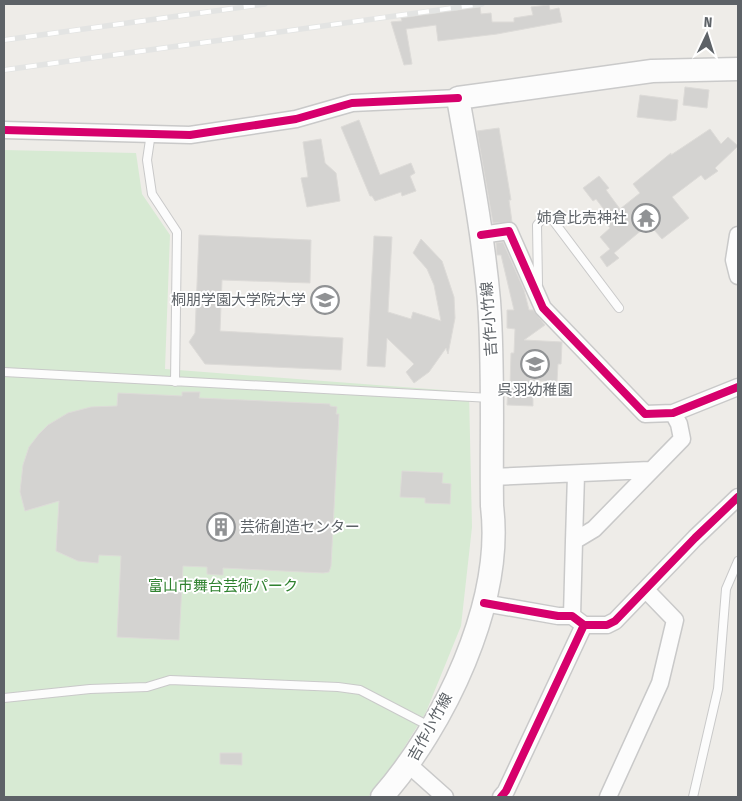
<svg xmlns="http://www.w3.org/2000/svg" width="742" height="801" font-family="'Fira Sans Condensed','Noto Sans JP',sans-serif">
<rect width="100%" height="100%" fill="#eeece8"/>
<!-- green -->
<path fill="#d7ead3" d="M4 150 136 153 142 194 170 235 165 369 469 392 472 527 461 626 426 712 389 772 368 797H4Z"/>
<!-- building -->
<path fill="#d4d3d1" stroke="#dddbd8" d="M549 5 550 10 559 8 562 22 497 34 438 41 436 25 406 29 412 64 404 65 391 22 402 21 401 18 480 7 481 14 491 13 492 22H514V18L533 15 531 7Z
M685 87 709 90 707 108 683 105Z
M640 95 678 100 676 120 671 121 637 117Z
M359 120 380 175 411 163 415 173 410 176 416 191 402 196 401 192 375 201 372 196H370L341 127Z
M499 128 511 200H509L512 222 493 223 477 131Z
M710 129 721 144 728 137 738 146 715 168 718 171 705 180 701 175 672 197 689 218 662 239 649 224 614 253 619 258 607 267 600 257 610 249 600 237 610 228 604 221 609 216 596 199 593 201 583 188 599 176 609 188 606 190 620 209 640 193 633 184 671 153V155Z
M321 139 325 163 336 173 340 201 307 207 301 178 308 177 303 142Z
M199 235 311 240 310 283 222 280 220 331 343 338 341 370 205 364 189 342 195 333Z
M374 236 392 237 388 312 411 319 413 312 441 321 434 285 427 269 413 253 421 239 442 261 454 297 455 318 448 354 446 348 429 372 414 383 406 372 414 364 387 338 385 367 367 366Z
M503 242 524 290 529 310H533L545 325 524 340 562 342 561 364H558L557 381H533V406L507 405 508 387H510L511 353H514L515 329 507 328V310H514L501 255H497L496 243Z
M182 392H200L199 398 330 404V406L337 407 336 414H339L331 566 329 572 323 573 223 568V575H220L207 574V567L183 566 179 640 117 637 121 556 99 555 98 563 78 561 56 551 59 501 25 511 20 492 23 465 29 447 39 434 48 425 68 413 91 407 117 406 118 393 182 396Z
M402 471 443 473 442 483 451 484 450 504 425 503V498L400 497Z
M220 753H242V765L220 764Z"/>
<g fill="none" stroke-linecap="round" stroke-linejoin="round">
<defs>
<path id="lane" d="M151 133 147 160 152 194 177 232 175 382
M538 284 537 225 543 218 552 219 619 308
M4 372 491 398
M4 698 90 689 147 687 170 680 338 687 360 690 431 727
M693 797 718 689 726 589 738 561"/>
<path id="street" d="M4 130 190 135 296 119 352 103 458 98
M481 235 509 231 543 308 645 414 673 413 738 387
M738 235 734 260 738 276
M492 477 650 470
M574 541 576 475
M484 603 558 616H572L584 625H607L615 621 695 538 738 497
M572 616 574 541 594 529 682 439 679 424 673 413
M409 765 445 797
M501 797 506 791 584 625
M608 797 660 683 675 620 646 590"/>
<path id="secondary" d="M382 797C444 726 504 603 492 506 491 437 494 369 489 301 483 233 470 166 458 98L652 71 738 69"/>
</defs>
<!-- lane casing -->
<use href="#lane" stroke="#c9c9c9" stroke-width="10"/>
<!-- street casing -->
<use href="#street" stroke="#c9c9c9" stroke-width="19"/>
<!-- secondary casing -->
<use href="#secondary" stroke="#cacaca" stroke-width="25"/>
<!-- lane -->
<use href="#lane" stroke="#fcfcfc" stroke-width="8"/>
<!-- street -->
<use href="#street" stroke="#fcfcfc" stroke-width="16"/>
<!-- secondary -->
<use href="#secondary" stroke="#fcfcfc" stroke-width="22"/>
<defs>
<path id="rail" d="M4 40 265 4
M4 70 482 4"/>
</defs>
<!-- rail casing -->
<use href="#rail" stroke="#e3e4e3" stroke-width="5.5"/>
<!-- rail -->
<use href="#rail" stroke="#fff" stroke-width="4" stroke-dasharray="11" stroke-linecap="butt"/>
<defs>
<path id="cycleway" d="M4 130 190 135 296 119 352 103 458 98
M481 235 509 231 543 308 645 414 673 413 738 387
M484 603 558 616H572L584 625H607L615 621 695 538 738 497
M501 797 506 791 584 625"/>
</defs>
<!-- cycleway casing -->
<use href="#cycleway" stroke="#fff" stroke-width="11"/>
<!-- cycleway -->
<use href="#cycleway" stroke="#d6006c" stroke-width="8"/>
</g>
<!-- icons -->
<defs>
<symbol id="temple-ring" viewBox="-11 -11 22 22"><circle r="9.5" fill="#fff" stroke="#909294" stroke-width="1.5"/><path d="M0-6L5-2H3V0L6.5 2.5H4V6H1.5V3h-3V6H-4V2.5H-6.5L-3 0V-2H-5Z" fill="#909294"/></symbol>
<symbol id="university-ring" viewBox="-11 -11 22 22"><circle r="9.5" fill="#fff" stroke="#909294" stroke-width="1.5"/><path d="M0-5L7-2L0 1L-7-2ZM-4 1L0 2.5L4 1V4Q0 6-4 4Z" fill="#909294"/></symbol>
<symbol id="school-ring" viewBox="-11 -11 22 22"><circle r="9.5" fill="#fff" stroke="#909294" stroke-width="1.5"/><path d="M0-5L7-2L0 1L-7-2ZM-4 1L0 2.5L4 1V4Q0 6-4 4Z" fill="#909294"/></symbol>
<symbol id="building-ring" viewBox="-11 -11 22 22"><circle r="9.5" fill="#fff" stroke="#909294" stroke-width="1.5"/><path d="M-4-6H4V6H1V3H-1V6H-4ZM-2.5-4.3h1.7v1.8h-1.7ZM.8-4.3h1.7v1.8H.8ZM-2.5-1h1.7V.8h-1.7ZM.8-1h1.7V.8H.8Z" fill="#909294"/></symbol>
</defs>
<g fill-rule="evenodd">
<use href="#temple-ring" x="630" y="202" width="32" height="32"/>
<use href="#university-ring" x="309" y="284" width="32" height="32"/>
<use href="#school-ring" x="519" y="348" width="32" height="32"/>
<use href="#building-ring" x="205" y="511" width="32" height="32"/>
</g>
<g text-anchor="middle" stroke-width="4" stroke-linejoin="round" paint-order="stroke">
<!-- poi labels -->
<g font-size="15" fill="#5d6267" stroke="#fff" text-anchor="end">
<text x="627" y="223">姉倉比売神社</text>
<text x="306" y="305">桐朋学園大学院大学</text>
<text x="535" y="395" text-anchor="middle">呉羽幼稚園</text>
<text x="240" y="532" text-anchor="start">芸術創造センター</text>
</g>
<!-- street labels -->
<g font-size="15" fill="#5d6267" stroke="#fff">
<text transform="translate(489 319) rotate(-94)" y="5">吉作小竹線</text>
<text transform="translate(430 727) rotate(-61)" y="5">吉作小竹線</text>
</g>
<!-- park labels -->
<g font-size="15" fill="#308230" stroke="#fff">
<text x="223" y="591">富山市舞台芸術パーク</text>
</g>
</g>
<!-- border -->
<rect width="742" height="801" fill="none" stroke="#5d6267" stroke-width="10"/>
<!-- north arrow -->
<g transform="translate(707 35) rotate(4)" stroke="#ffffff" stroke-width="4" paint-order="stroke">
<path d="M0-4L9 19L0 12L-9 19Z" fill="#5d6267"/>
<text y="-8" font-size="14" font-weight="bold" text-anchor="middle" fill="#5d6267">N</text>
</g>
</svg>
